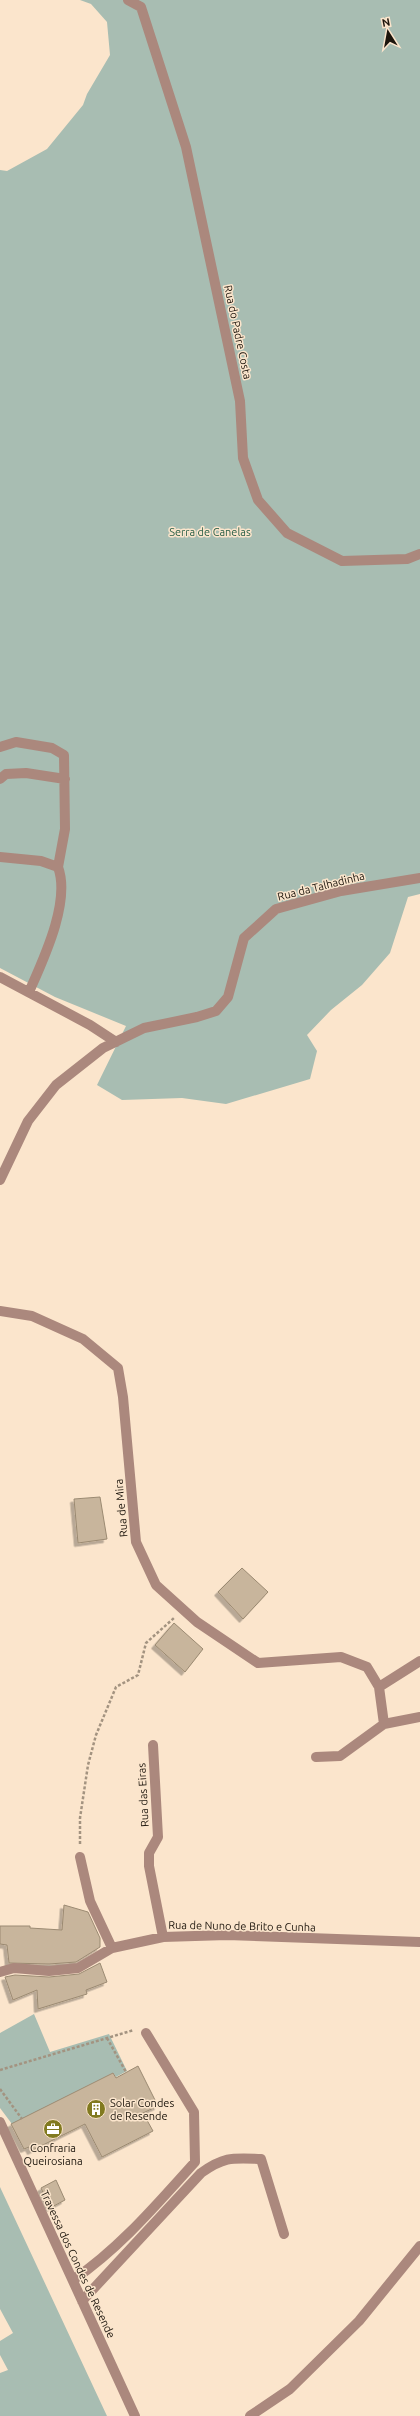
<svg xmlns="http://www.w3.org/2000/svg" width="420" height="2416" font-family="Ubuntu,sans-serif">
<defs>
<filter id="shadow"><feDropShadow dx="-3.5" dy="3.5" stdDeviation="0" flood-color="#0004"/></filter>
</defs>
<rect width="100%" height="100%" fill="#fbe5cc"/>
<!-- green -->
<path fill="#a8bdb2" d="M80 0H420V894L408 897 390 953 362 985 331 1010 307 1035 317 1051 310 1079 226 1104 182 1098 122 1100 97 1085 126 1026 55 997 0 968V170L7 171 47 149 83 105 87 94 110 55 107 22 91 4Z
M34 2014 50 2052 109 2034 127 2071 116 2077 113 2073 12 2124 0 2108V2033Z
M0 2187 107 2416H0V2373L8 2370 0 2355V2341L13 2333 0 2309Z"/>
<!-- building -->
<path fill="#c8b59c" stroke="#9b8a72" filter="url(#shadow)" d="M100 1497 107 1539 78 1543 74 1499Z
M242 1568 268 1592 243 1619 218 1592Z
M174 1623 203 1649 185 1672 155 1645Z
M64 1905 88 1912 100 1938V1947L76 1962 49 1964 9 1963 7 1945 0 1944V1926H30V1928L62 1930Z
M100 1963 107 1982 86 1990 87 1994 38 2009 37 1990 13 2000 5 1977 15 1975 49 1977 79 1974Z
M138 2066 158 2106 143 2113 153 2131 102 2157 85 2124 31 2151 29 2147 24 2149 11 2124 113 2073 116 2078Z
M56 2180 65 2200 50 2208 41 2188Z"/>
<g fill="none" stroke-linecap="round" stroke-linejoin="round">
<!-- path -->
<path stroke="#a39380" stroke-width="2.5" stroke-dasharray="3 2" stroke-linecap="butt" d="M80 1844V1818L88 1765 96 1735 116 1687 138 1675 146 1643 174 1618
M107 2038 126 2072
M0 2070 134 2030
M0 2089 22 2119"/>
<!-- minor -->
<path stroke="#ab887d" stroke-width="10" d="M128 0 141 7 186 147 240 401 243 458 258 500 287 533 342 561 407 559 420 554
M0 747 16 742 52 748 64 755 65 829 58 867
M0 779 6 774 26 773 65 779
M0 857 41 861 58 867C71 902 43 960 29 992
M0 977 90 1025 116 1042
M0 1180 28 1121 56 1085 103 1048 144 1028 197 1017 216 1011 228 997 244 938 276 909 341 891 420 878
M0 1311 32 1316 83 1339 118 1368 123 1397 136 1542 156 1585 197 1622 258 1663 341 1657 367 1667 379 1687 384 1724
M379 1687 420 1661
M153 1745 158 1837 149 1853V1866L163 1937
M316 1757 340 1756 384 1724 420 1717
M80 1857 90 1901 112 1948
M0 1972 14 1968 49 1971 78 1968 112 1948 163 1937 227 1935 420 1942
M0 2122 135 2416
M73 2280C120 2248 157 2204 195 2162L194 2112 146 2033
M82 2301 201 2173C225 2156 233 2158 261 2159L284 2234
M250 2416 290 2389 359 2321 420 2246"/>
</g>
<!-- icons -->
<defs>
<symbol id="building-disc" viewBox="-11 -11 22 22"><circle r="9.5" fill="#817a20" stroke="#fbe5cc"/><path d="M-4-6H4V6H1V3H-1V6H-4ZM-2.5-4.3h1.7v1.8h-1.7ZM.8-4.3h1.7v1.8H.8ZM-2.5-1h1.7V.8h-1.7ZM.8-1h1.7V.8H.8Z" fill="#fff"/></symbol>
<symbol id="office-disc" viewBox="-11 -11 22 22"><circle r="9.5" fill="#817a20" stroke="#fbe5cc"/><path d="M-6-3h4V-5.5h4V-3h4V5H-6ZM-1-4.5V-3h2v-1.5ZM-6 0V1H6V0Z" fill="#fff"/></symbol>
</defs>
<g fill-rule="evenodd">
<use href="#building-disc" x="85" y="2098" width="22" height="22"/>
<use href="#office-disc" x="42" y="2118" width="22" height="22"/>
</g>
<g text-anchor="middle" stroke-width="3" stroke-linejoin="round" paint-order="stroke">
<!-- street labels -->
<g font-size="11" fill="#1c150c" stroke="#fbe5cc">
<text transform="translate(238 332) rotate(78)" y="4">Rua do Padre Costa</text>
<text transform="translate(321 886) rotate(-14)" y="4">Rua da Talhadinha</text>
<text transform="translate(121 1508) rotate(-95)" y="4">Rua de Mira</text>
<text transform="translate(143 1795) rotate(-93)" y="4">Rua das Eiras</text>
<text transform="translate(242 1926) rotate(1)" y="4">Rua de Nuno de Brito e Cunha</text>
<text transform="translate(78 2264) rotate(65)" y="4">Travessa dos Condes de Resende</text>
</g>
<!-- park labels -->
<g font-size="11" fill="#285e46" stroke="#fbe5cc">
<text x="210" y="536">Serra de Canelas</text>
</g>
<!-- poi labels -->
<g font-size="11" fill="#1c150c" stroke="#fbe5cc" text-anchor="start">
<text x="110" y="2107">Solar Condes<tspan x="110" dy="13">de Resende</tspan></text>
<text x="53" y="2152" text-anchor="middle">Confraria<tspan x="53" dy="13">Queirosiana</tspan></text>
</g>
</g>
<!-- north arrow -->
<g transform="translate(388 32) rotate(349)" stroke="#fbe5cc" stroke-width="3" paint-order="stroke">
<path d="M0-3L7 15L0 10L-7 15Z" fill="#1c150c"/>
<text y="-6" font-size="11" font-weight="bold" text-anchor="middle" fill="#1c150c">N</text>
</g>
</svg>
